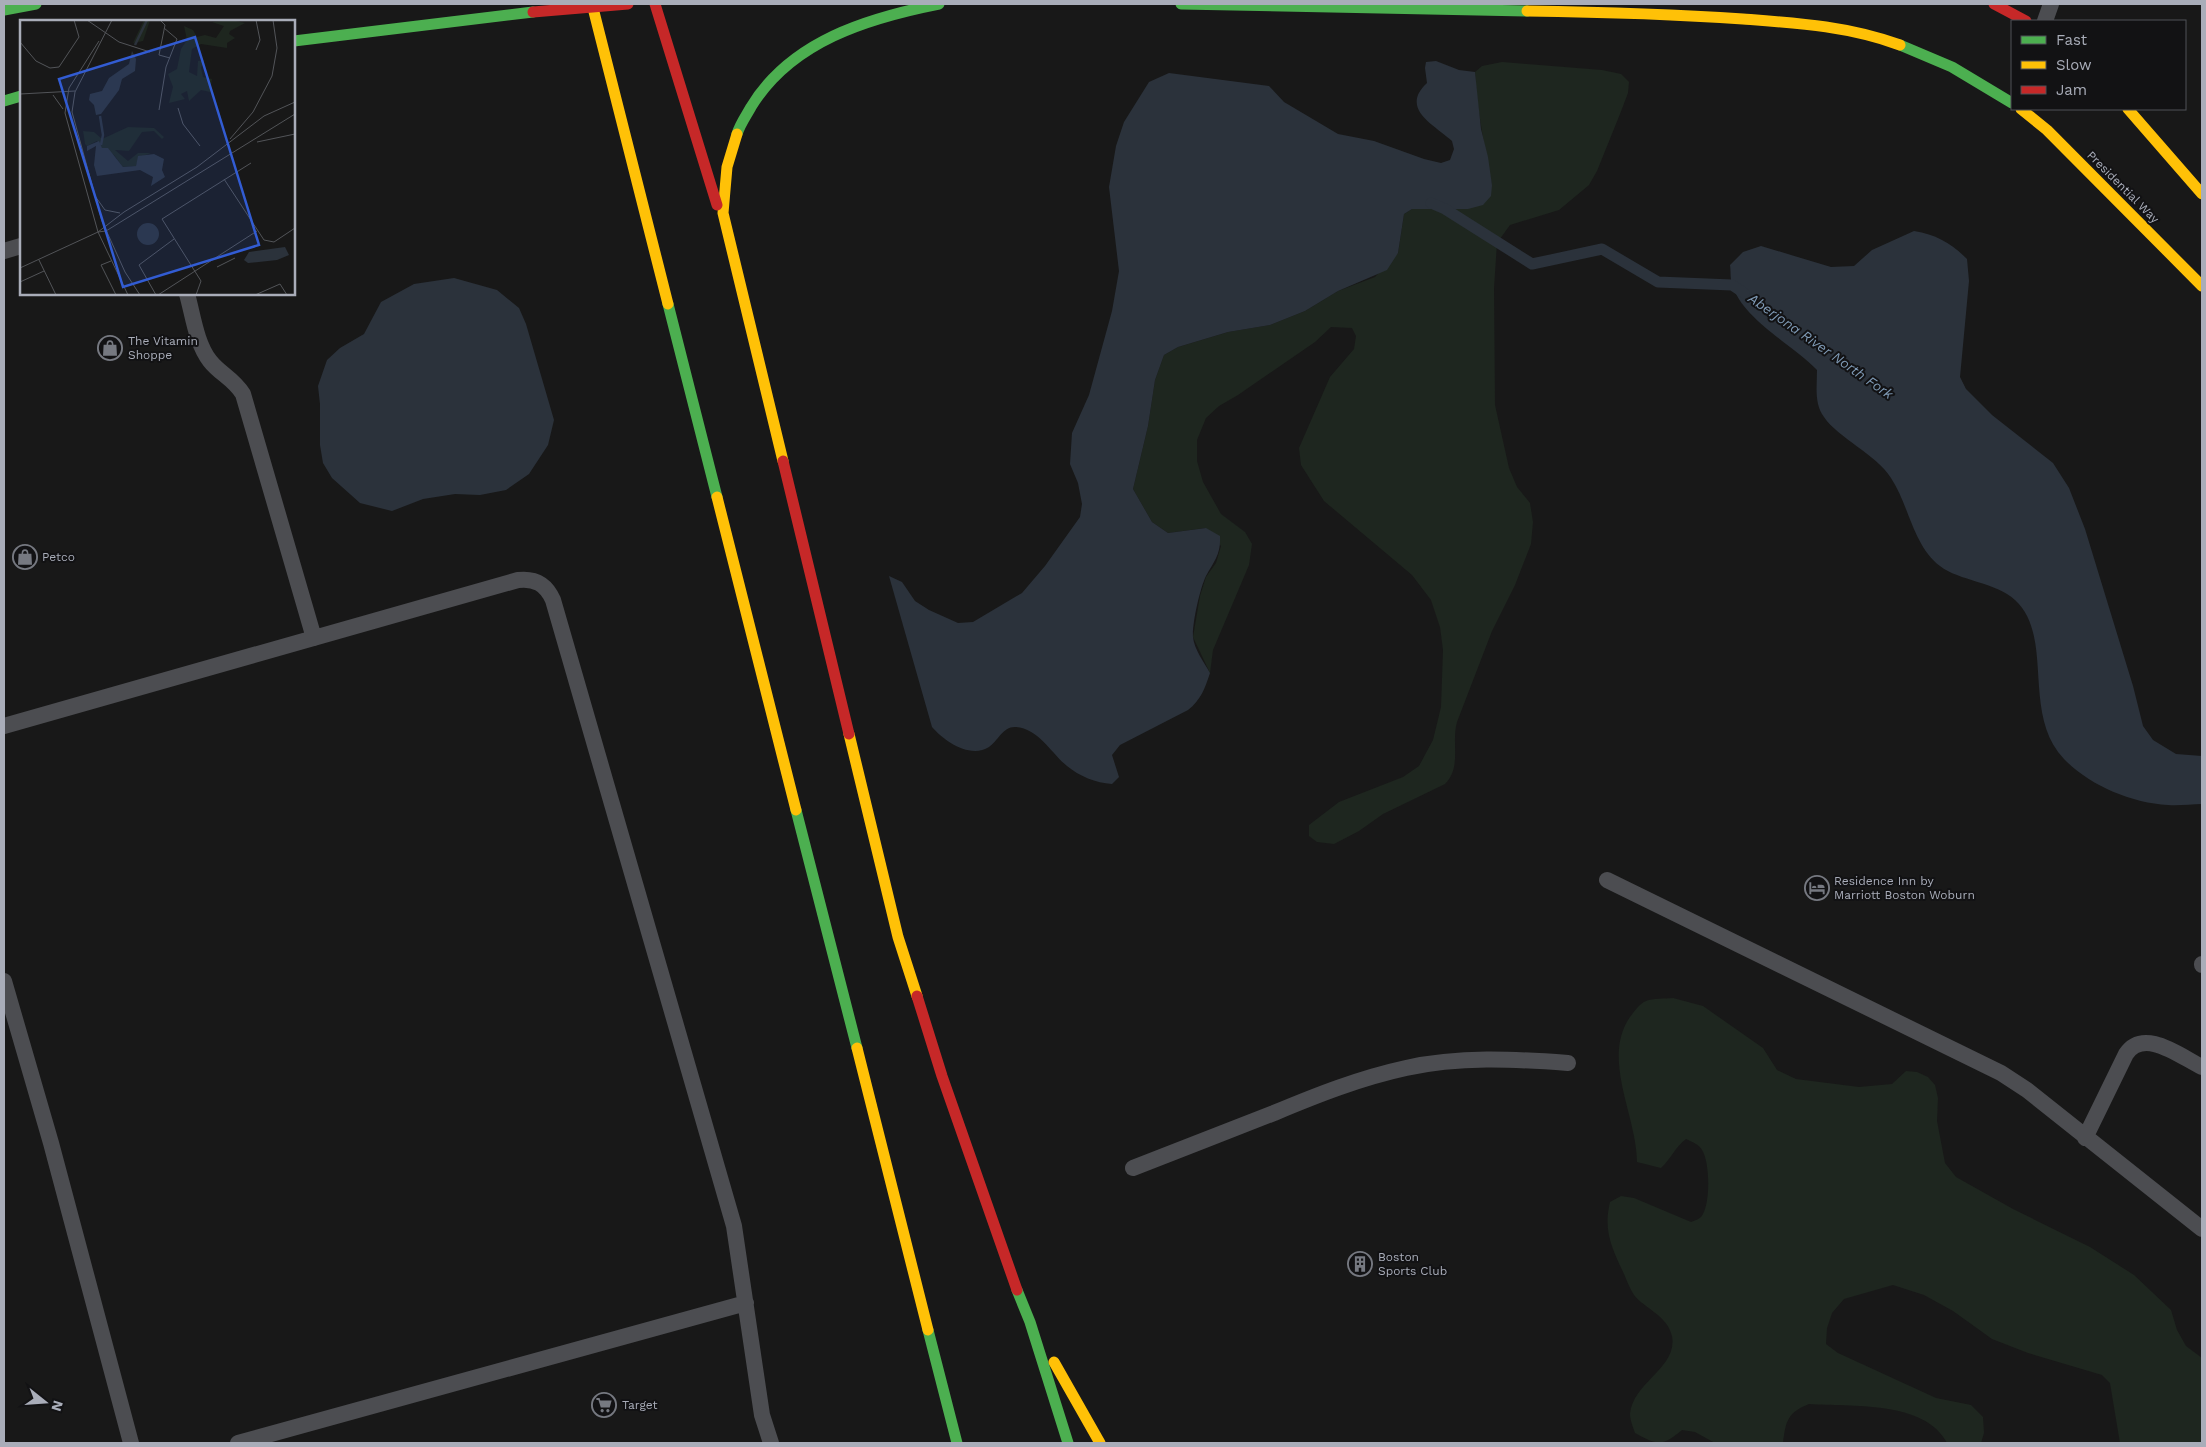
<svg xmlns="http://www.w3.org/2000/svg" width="2206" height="1447" font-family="'Work Sans',sans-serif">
<rect width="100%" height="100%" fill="#181818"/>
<!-- green -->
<path fill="#1e261f" d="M1502 62 1602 70 1621 74 1629 82 1628 93 1620 114 1597 171 1589 185 1559 210 1510 225 1497 243 1494 288 1495 405 1509 468 1517 487 1530 503 1533 522 1531 544 1515 585 1492 631 1457 722C1451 743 1462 767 1445 784L1383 814 1359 831 1334 844 1317 842 1309 836V825L1339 802 1403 777 1419 766 1433 740 1441 707 1443 650 1440 627 1431 600 1412 575 1324 501 1301 465 1299 448 1330 377 1354 349 1356 336 1352 328 1331 327 1315 342 1238 395 1219 406 1206 418 1197 440V461L1203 482 1221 514 1245 532 1252 544 1249 565 1213 650 1210 673 1193 637 1200 596 1206 577 1216 563 1221 546 1205 528 1168 533 1152 522 1133 489 1148 426 1155 380 1164 355 1178 347 1228 332 1270 325 1305 311 1338 291 1375 277 1398 253 1404 214 1412 209H1468L1492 185C1485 148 1477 111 1475 72L1482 66Z
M1673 998 1703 1006 1763 1048 1777 1070 1796 1079 1859 1087 1892 1084 1906 1071 1917 1072 1928 1077 1935 1085 1938 1098 1937 1121 1945 1163 1956 1177 2013 1209 2090 1247 2134 1275 2171 1310 2177 1330 2186 1346 2202 1358V1443H2120L2110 1383 2102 1375 2028 1353 1992 1339 1953 1311 1924 1295 1893 1285 1844 1299 1832 1313 1827 1328 1826 1344 1838 1353 1936 1398 1971 1405 1983 1417 1984 1433 1981 1443H1947C1925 1400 1850 1407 1809 1404 1787 1413 1786 1421 1783 1443H1715L1695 1432 1682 1430C1662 1447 1657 1445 1635 1433 1633 1427 1630 1420 1630 1414 1633 1382 1678 1368 1672 1336 1667 1315 1645 1309 1634 1295 1630 1289 1627 1281 1624 1274 1612 1248 1603 1231 1610 1202L1621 1196 1634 1198 1691 1222C1694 1221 1699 1219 1701 1217 1711 1205 1710 1162 1702 1150 1699 1144 1692 1142 1686 1139 1675 1147 1671 1159 1661 1168L1637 1162C1637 1116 1601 1059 1630 1017 1634 1012 1639 1004 1646 1001 1653 998 1665 999 1673 998Z"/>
<!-- water -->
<path fill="#2b323b" d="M1436 61 1459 70 1475 72 1481 129 1488 157 1492 185 1491 196 1483 205 1468 209H1412L1404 214 1398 253 1387 270 1338 291 1305 311 1270 325 1228 332 1178 347 1164 355 1155 380 1148 426 1133 489 1152 522 1168 533 1206 528 1220 536C1221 555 1214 561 1206 576 1200 588 1192 624 1193 637 1194 649 1204 662 1210 673 1205 688 1201 700 1188 710L1120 745 1112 755 1119 777 1112 784C1096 783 1079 776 1067 766 1051 753 1039 729 1016 727 1003 726 998 741 989 747 970 759 944 741 932 727L889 576 902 582 915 601 929 610 958 623 973 622 1022 593 1045 566 1080 517 1082 504 1078 483 1070 464 1072 433 1089 395 1112 311 1119 271 1109 187 1116 146 1124 122 1149 82 1169 73 1269 86 1284 102 1338 134 1374 141 1424 159 1441 163 1450 160 1454 149 1452 141C1435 125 1399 109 1427 83L1425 68 1426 62Z
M1914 231C1937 235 1951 243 1967 259L1969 281 1960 377 1966 389 1992 415 2053 463 2069 488 2085 529 2133 686 2143 726 2153 740 2176 754 2202 756V804C2191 804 2179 806 2168 805 2131 803 2089 785 2064 759 2021 714 2055 637 2015 600 1996 582 1959 581 1940 566 1913 546 1909 505 1891 478 1876 454 1838 438 1824 417 1814 403 1817 387 1817 370 1792 344 1742 319 1732 284 1730 279 1731 271 1730 265L1743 252 1761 246 1831 267 1854 266 1872 250Z
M454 278 497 290 519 308 526 324 554 420 548 445 529 474 506 490 480 495 455 494 423 499 392 511 360 503 332 478 323 463 320 445V404L318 386 327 360 340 348 364 334 381 302 414 284Z"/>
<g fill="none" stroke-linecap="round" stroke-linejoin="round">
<!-- stream -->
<path stroke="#2b323b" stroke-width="11" d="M1431 203 1445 209 1532 264 1602 249 1658 282 1732 285 1744 293"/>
<!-- lane -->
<path stroke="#4c4d51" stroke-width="16" d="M2045 21 2051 4
M4 251 21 246
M187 294C193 315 196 343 210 361 220 374 233 378 243 394L314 638
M4 726 518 580C535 578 546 584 553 600L734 1226 762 1415 771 1443
M1607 880 2001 1073 2027 1090 2202 1229
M2202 965V964
M4 981 51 1143 131 1443
M2085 1138 2126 1054C2144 1027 2181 1057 2202 1067
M1133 1168C1180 1150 1227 1131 1274 1113 1317 1095 1360 1078 1406 1068 1459 1056 1514 1059 1568 1063
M238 1443 746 1303"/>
<!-- fast -->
<path stroke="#4caf50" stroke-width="11" d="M1181 4 1527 11
M4 10 36 4
M294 41 533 12
M1900 45 1952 67 2012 103
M4 101 21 96
M737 134C740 124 746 116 751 107 791 41 868 18 939 4
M668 304 717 497
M796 810 857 1048
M1017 1290 1030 1322 1068 1443
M928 1330 957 1443"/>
<!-- slow -->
<path stroke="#ffc107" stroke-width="11" d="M592 4 668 304
M1527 11C1599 12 1671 14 1743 19 1797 23 1848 26 1900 45
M2021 109 2047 130 2202 286
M2128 109 2202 194
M737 134 727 167 723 213 783 461
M717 497 796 810
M849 734 898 937 917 996
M857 1048 928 1330
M1054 1362 1100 1443"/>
<!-- jam -->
<path stroke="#c62828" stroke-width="11" d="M655 4 717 205
M1994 4 2026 21
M533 12 628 4
M783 461 849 734
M917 996 942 1076 1017 1290"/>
</g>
<!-- icons -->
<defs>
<symbol id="shop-ring" viewBox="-11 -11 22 22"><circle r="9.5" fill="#121214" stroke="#767981" stroke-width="1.5"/><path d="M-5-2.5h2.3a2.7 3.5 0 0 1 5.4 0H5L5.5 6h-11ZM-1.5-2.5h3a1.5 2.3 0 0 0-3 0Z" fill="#767981"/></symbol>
<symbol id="hotel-ring" viewBox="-11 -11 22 22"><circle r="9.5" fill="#121214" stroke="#767981" stroke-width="1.5"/><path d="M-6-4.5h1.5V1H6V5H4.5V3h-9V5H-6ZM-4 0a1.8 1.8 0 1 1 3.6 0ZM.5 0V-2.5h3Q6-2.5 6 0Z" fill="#767981"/></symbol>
<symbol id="building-ring" viewBox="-11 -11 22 22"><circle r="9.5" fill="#121214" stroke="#767981" stroke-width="1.5"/><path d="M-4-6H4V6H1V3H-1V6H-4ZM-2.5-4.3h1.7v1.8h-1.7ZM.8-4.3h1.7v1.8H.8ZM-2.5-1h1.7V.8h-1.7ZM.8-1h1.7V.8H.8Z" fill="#767981"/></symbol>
<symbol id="supermarket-ring" viewBox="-11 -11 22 22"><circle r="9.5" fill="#121214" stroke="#767981" stroke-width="1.5"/><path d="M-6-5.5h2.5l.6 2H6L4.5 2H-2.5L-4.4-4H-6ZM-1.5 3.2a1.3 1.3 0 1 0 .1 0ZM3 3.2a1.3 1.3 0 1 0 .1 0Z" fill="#767981"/></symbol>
</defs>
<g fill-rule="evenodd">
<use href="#shop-ring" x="96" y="334" width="28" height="28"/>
<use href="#shop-ring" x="11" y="543" width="28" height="28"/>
<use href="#hotel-ring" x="1803" y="874" width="28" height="28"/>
<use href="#building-ring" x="1346" y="1250" width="28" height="28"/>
<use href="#supermarket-ring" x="590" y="1391" width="28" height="28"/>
</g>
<g text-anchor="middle" stroke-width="4" stroke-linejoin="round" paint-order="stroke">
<!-- street labels -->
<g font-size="12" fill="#a9adb9" stroke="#121214">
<text transform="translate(2123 187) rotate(45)" y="4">Presidential Way</text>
</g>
<!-- poi labels -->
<g font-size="12" fill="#a9adb9" stroke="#121214" text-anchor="start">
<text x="128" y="345">The Vitamin<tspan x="128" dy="14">Shoppe</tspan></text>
<text x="42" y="561">Petco</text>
<text x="1834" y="885">Residence Inn by<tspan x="1834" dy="14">Marriott Boston Woburn</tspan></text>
<text x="1378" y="1261">Boston<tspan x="1378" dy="14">Sports Club</tspan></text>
<text x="622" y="1409">Target</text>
</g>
<!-- water labels -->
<g font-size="14" font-style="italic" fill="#7f9ab5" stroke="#121214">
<text transform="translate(1821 346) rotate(35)" y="5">Aberjona River North Fork</text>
</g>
</g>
<!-- overview -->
<g transform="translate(20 20)">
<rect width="275" height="275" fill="#181818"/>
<path d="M124 0H130L123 21 113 23ZM212 0 225 3 210 11 209 14 215 18 207 23V28L181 24 172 29 169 52 177 56 178 41 184 40 181 48 183 57 192 59 190 72 181 70 169 81 167 71 161 74 165 79 149 83 153 67 148 54 157 49 161 29 167 20 164 6 173 10 177 17 185 15 196 18 204 6 192 2ZM108 107 134 108 144 117 142 119 134 111 122 112 109 131 95 130 108 141 118 133H131L118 138 116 146 103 147 94 135 82 128 77 121 67 126 65 124 63 111 74 112 82 119Z" fill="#1e261f"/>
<path d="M112 31 116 39 115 51 102 59 99 70 81 94 76 95 74 85 69 80 70 74 82 71 89 58 109 44ZM79 121 82 128H88L103 147 116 146 118 136 134 134 144 139 142 150 145 157 131 166 133 157 120 150 77 156 74 145 76 126 67 131V126ZM117 214a11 11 0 1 1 22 0a11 11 0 1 1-22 0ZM265 227 269 235 257 240 228 243 224 240 229 232Z" fill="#2b323b"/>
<path fill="none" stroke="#2b323b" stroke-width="2.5" d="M115 25 127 0M80 96 83 115 81 125"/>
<path fill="none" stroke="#525458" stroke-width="1" d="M67 0 99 22 130 32M92 0 55 72 52 92 82 201 105 252 120 275M236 0 240 20 236 30M141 1 145 5 139 35 150 38M79 21 49 68 45 93 78 212 108 275M0 22 16 41 30 48 39 47 59 17 54 0M0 74 55 71M33 75 43 89M158 88 163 104 180 126M139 90 146 47 157 19 144 8M210 119 233 92 252 56 257 28 253 0M237 122 275 114M204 159 244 220 254 222 275 208M75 176 85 190 100 193M78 212 104 192 177 147 244 96 275 82M78 212 86 211 275 94M19 240 36 275M91 241 81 245 96 275M197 247 215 238M0 248 78 212M0 262 24 251M136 275 119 245 154 219M138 275 237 211M176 275 181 261 142 199 231 143M235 275 260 264 267 275"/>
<path fill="#325cd3" fill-opacity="0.15" stroke="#325cd3" stroke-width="2.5" d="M175 17 239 225 103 267 39 59Z"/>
<rect width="275" height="275" fill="none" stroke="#a9adb9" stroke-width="2.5"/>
</g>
<!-- border -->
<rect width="2206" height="1447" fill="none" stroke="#a9adb9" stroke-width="10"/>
<!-- legend -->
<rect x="2011" y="20" width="175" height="90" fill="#121214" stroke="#4e5056"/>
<rect x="2021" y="36" width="25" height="8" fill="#4caf50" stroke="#4e5056"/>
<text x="2056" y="45" font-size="15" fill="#a9adb9">Fast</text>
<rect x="2021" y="61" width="25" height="8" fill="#ffc107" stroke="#4e5056"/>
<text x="2056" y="70" font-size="15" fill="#a9adb9">Slow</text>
<rect x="2021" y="86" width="25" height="8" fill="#c62828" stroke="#4e5056"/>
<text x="2056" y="95" font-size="15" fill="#a9adb9">Jam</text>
<!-- north arrow -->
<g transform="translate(45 1402) rotate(107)" stroke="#121214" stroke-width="4" paint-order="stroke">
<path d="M0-4L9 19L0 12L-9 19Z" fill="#a9adb9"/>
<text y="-8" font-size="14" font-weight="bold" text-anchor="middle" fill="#a9adb9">N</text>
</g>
</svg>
